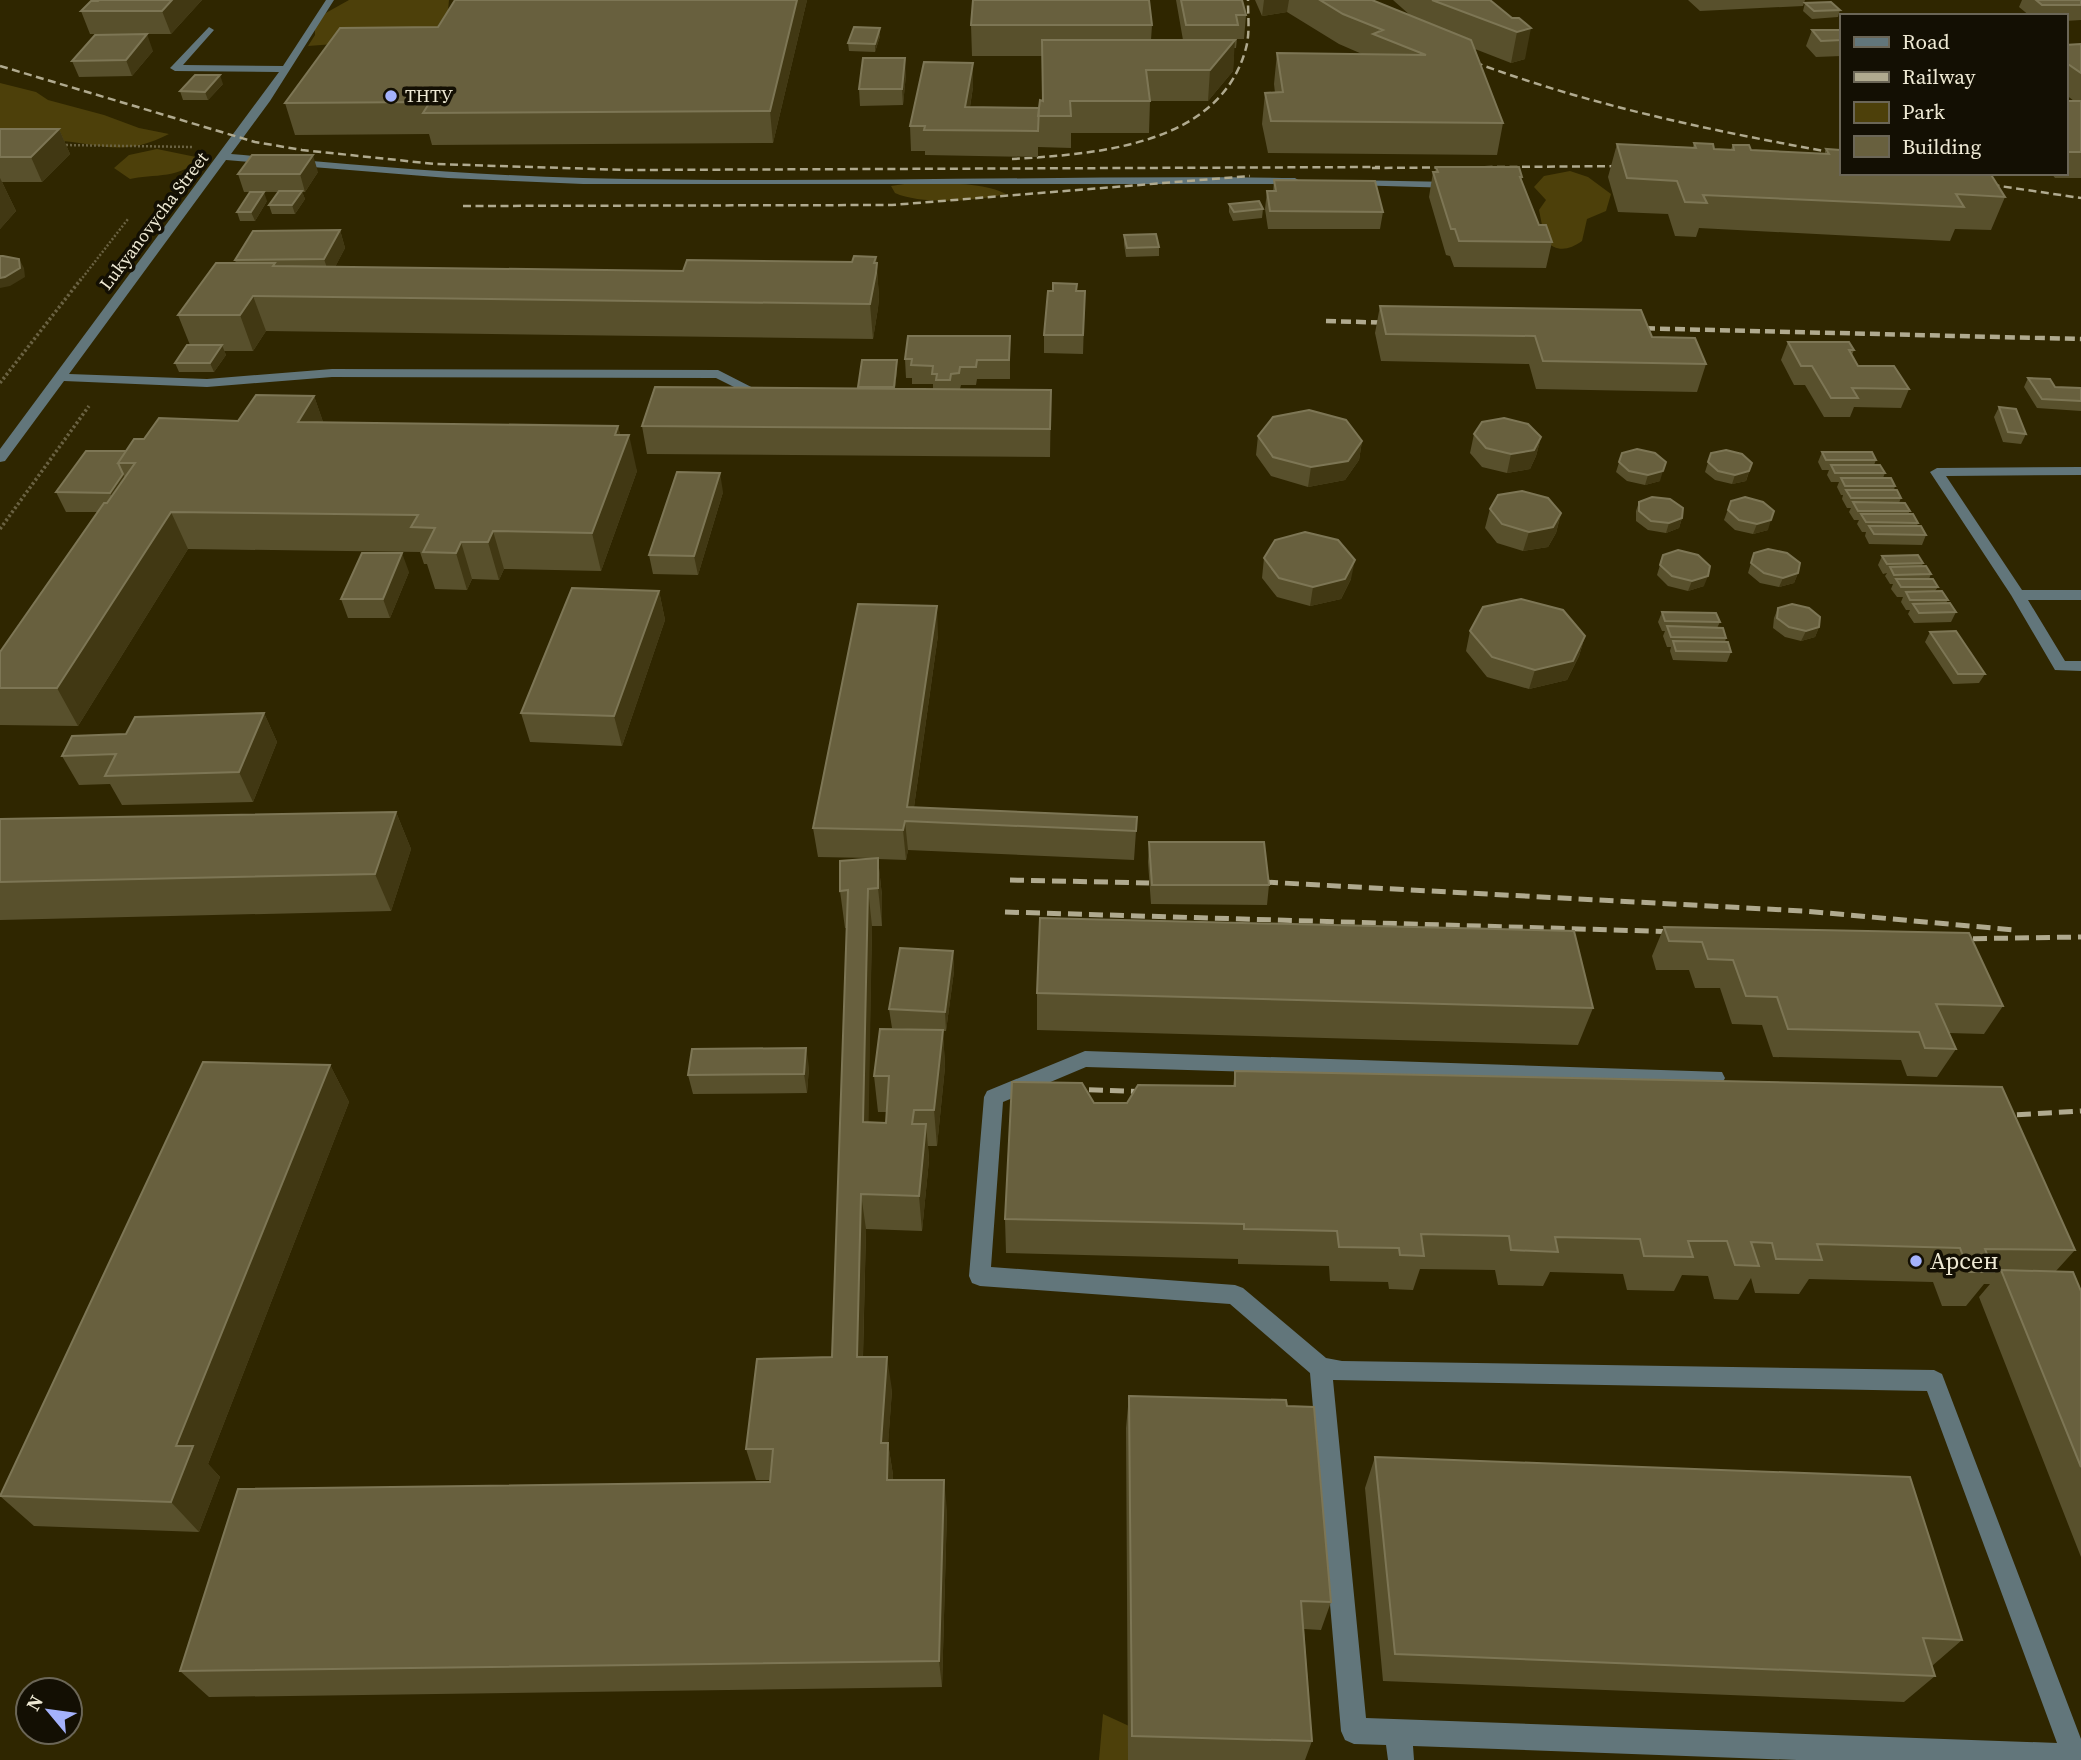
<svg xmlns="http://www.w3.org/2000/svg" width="2081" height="1760" font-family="'Source Serif 4',serif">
<rect width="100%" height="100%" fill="#2f2600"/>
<!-- green -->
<path fill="#4d400a" d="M349 0H449L448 11 438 25 441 36 308 46 315 35V19Z
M0 83 36 92 48 100 104 115 139 128 169 134C120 159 100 142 50 140 34 139 16 141 0 142Z
M157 149 196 157C188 179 150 174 130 179L114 168 129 155Z
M1570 171 1588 177 1611 194 1606 211 1587 219 1582 241C1569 250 1557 253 1545 240L1539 210 1546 200 1534 187 1544 176Z
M911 183C942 185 978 180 1006 194 978 201 921 205 895 193L891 186Z
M1103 1714 1153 1737 1179 1760H1099Z"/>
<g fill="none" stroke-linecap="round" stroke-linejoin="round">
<!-- path-far1 -->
<path stroke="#6a6242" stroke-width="2.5" stroke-dasharray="2 2" stroke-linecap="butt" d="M62 145 194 147
M80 281 128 219"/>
<!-- path -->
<path stroke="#6a6242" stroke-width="3.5" stroke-dasharray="2.5 2.5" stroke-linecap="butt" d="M0 383 81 279
M0 529 89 406"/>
<!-- minor -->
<path fill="#62767b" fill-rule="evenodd" d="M326 0H334L270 101 231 154C348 164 465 175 583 178 820 184 1058 175 1295 178L1300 181 1295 184H583L448 178 226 160 69 374 207 379 332 369 718 370 773 398 767 402 762 401 716 378 332 377 207 387 64 381 5 461 0 462V449L279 72 175 71 170 68 172 66 209 27 214 30 183 65 283 66Z
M1347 180 1453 182 1458 185 1453 188 1351 185 1346 182Z
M2081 467V475L1946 476 2022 590H2081V600H2028L2065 661H2081V671L2055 670 2011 595 1930 472 1937 468Z
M1085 1051 1722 1072 1725 1078 1722 1084 1715 1086 1086 1067 1003 1102 991 1267 1235 1285 1243 1288 1326 1358 1342 1361 1934 1370 1942 1374 2081 1739V1760H1797L1413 1746 1414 1760H1388L1386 1745 1354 1744 1345 1740 1341 1731 1310 1373 1230 1304 980 1286 972 1283 969 1276 984 1097 987 1091ZM1333 1380 1927 1391 2057 1743 1366 1718Z"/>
<!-- rail-far2 -->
<path stroke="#b0aa8f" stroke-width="2.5" stroke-dasharray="8 4.5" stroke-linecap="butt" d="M1463 58C1586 105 1712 131 1841 154
M0 66 255 142 302 150 435 164 628 170 1380 167
M1012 159C1096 154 1220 146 1246 48 1250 34 1248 15 1248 0
M1372 168 1631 166
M1979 183 2081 198
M463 206 892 205 1250 176"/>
<!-- rail-far1 -->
<path stroke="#b0aa8f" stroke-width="4.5" stroke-dasharray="10 5" stroke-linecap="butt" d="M1326 321 1395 323
M1630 328 2081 339"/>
<!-- rail -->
<path stroke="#b0aa8f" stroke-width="5" stroke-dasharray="14 7" stroke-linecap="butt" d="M1010 880 1149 883
M1264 882 1804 911 2015 930
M1005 912 1682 932
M1952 939 2081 937
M1068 1089 1152 1092
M1996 1116 2081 1111"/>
</g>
<!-- wall -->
<path fill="#58502c" d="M99 0H202L171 34H90L81 11Z
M807 0 773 143 432 145 429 134 295 135 285 103 438 27Z
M1176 0H1242L1246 15 1244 39H1237L1236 48H1234L1233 71 1208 101H1150L1149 133H1071V148L1038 147V157L925 155V151H911L910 126 973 87 970 107 1039 108 1042 101V56H972L971 25H1152L1151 40H1183Z
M1255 0H1372L1411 16 1393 0H1490L1512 18H1519L1525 59 1511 63 1475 49 1503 123 1497 155 1268 153 1262 124 1265 93H1275L1274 84 1277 53 1362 54 1339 44 1287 12 1262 16Z
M1688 0H1805L1803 6 1700 11Z
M2022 0H2081V20L2065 21V16H2030L2019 7Z
M1805 3 1840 10 1838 17 1812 19 1803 11Z
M880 28V36L875 52 849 51 848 43Z
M1812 30H1841V56L1816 57 1806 46Z
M2081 44V178H2055L2051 173H2065V101H2074L2065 94V45Z
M153 51 132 76 79 77 72 61Z
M906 74 903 105 860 106 859 89Z
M223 84 208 100H183L180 91Z
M0 129H59L70 154 42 182H2L16 211 0 229Z
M1694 143 1714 149H1731L1733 145 1751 150 1825 154 1826 149 1841 173 2005 197 1991 230 1955 229 1950 241 1699 228 1696 237 1675 236 1668 214 1618 212 1608 177 1617 144 1693 147Z
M1436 167 1522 177 1521 181 1539 225 1552 242 1546 268 1454 267 1450 256 1446 255 1429 197 1433 172H1435Z
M318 172 305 192H302L305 199 295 214H272L269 205 278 192H244L238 174Z
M1274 180 1383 212 1380 229H1268L1265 209 1267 191H1273Z
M267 201 255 221H240L237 212Z
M1229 204 1263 209 1262 218 1233 221 1229 212Z
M340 230 345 248 335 267 683 271 852 262 876 257 879 297 878 308 873 339 266 331 253 351H224L226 355 214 372H179L175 363 190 345 178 315 236 263 235 260Z
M1124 235 1159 247V256L1126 257 1124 244Z
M1077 291H1085L1083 354 1044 353V335Z
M1380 306 1652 337 1706 364 1697 392 1536 389 1529 364 1381 361 1375 333Z
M1010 336V379H977L976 385H961L960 389 1051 390 1050 457 647 454 642 426 858 389V387L897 360V370L895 389H933V384H912V378H906L905 359Z
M1788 342 1854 350 1852 355 1858 366 1909 389 1901 408 1854 407 1850 417H1824L1805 385H1794L1781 360Z
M2028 378 2055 387 2081 388V411L2037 408 2024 387Z
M314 396 323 422 618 426 620 435 637 471 601 571 504 569 499 580 472 579 467 590 435 589 427 564H424L420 552 188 549 78 726 0 725V652L98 512H66L56 492 126 451 144 439 238 421Z
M1999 407 2026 434 2021 444 2003 442 1994 417Z
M1474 434 1541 437 1536 456 1530 469 1507 473 1482 467 1470 453Z
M1258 436 1362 441 1359 460 1345 480 1308 487 1271 476 1256 455Z
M1822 452 1876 460 1874 465 1885 473 1883 478 1895 486 1894 490 1901 498 1899 503 1910 511 1908 514 1918 523 1917 526 1926 535 1922 545 1869 544 1865 536 1866 532H1862L1857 524 1859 520H1854L1849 512 1851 508H1847L1842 499 1843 495H1841L1837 487 1839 482H1831L1827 475 1829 470H1822L1818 462Z
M1622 453 1660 481 1645 485 1627 481 1616 472Z
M1711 453 1752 463 1746 481 1732 484 1715 480 1705 472Z
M723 492 698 575 653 574 649 555Z
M1731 501 1768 530 1753 534 1735 530 1724 520Z
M1639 502 1682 518 1679 528 1666 533 1648 530 1636 521V511Z
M1490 509 1561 513 1556 533 1548 547 1523 551 1497 543 1485 528Z
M1754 553 1798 573 1794 583 1779 587 1760 583 1748 573Z
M1663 555 1704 586 1688 591 1668 586 1657 575Z
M1882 556 1923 563 1922 566 1931 574 1929 579 1938 587 1935 591 1948 600 1946 603 1956 612 1951 622 1914 623 1908 614 1910 610H1906L1901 602 1903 597H1897L1891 589 1893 584H1890L1885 576 1887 573 1883 574 1878 565Z
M1264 558 1351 579 1341 599 1310 606 1277 597 1262 578Z
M409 572 390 618H348L341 599Z
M659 591 665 620 622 746 530 742 521 713Z
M1778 608 1819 627 1815 637 1801 641 1785 637 1773 628 1774 618Z
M1662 612 1720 622 1717 628 1726 638 1725 642 1731 652 1727 662 1673 660 1670 651 1671 647H1667L1663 636 1665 631H1662L1658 622Z
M1470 631 1585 636 1579 656 1567 680 1529 689 1487 677 1466 651Z
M1930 632 1985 674 1979 683 1953 684 1925 642Z
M938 635 914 807 1137 817 1134 860 908 850 906 860 878 859 882 896V926H872L868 1122 886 1123 887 1112H878L874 1076 923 1030 892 1028 889 1009 953 951 954 971 946 1031H943L945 1067 937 1146H928L929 1160 922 1231 866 1229 863 1357 892 1390 888 1443 893 1475V1480L947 1510 942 1687 209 1697 180 1671 770 1482V1480H756L746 1449 832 1357 847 928H845L840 891 871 858 818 857 813 828Z
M264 713 277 742 253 802 122 805 110 784 79 785 62 756 126 734Z
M396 812 411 849 391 911 0 920V819Z
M1149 842 1269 885 1267 905 1151 904 1148 862Z
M1664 927 2003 1006 1984 1034 1949 1033 1956 1049 1937 1077 1907 1076 1901 1060 1773 1057 1762 1025 1732 1024 1720 988H1695L1689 970H1656L1652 956Z
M1037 993 1593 1008 1578 1045 1037 1030Z
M330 1065 349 1102 208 1464 220 1477 199 1532 34 1526 0 1496Z
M809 1067 807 1093 693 1094 688 1075Z
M1235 1071 2075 1250 2056 1271 2081 1291V1557L1979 1297 1990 1284H1984L1966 1306H1942L1933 1282 1809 1279 1799 1294 1755 1293 1751 1278 1738 1300 1714 1299 1708 1276 1682 1275 1674 1291 1627 1290 1623 1274 1550 1272 1543 1286 1498 1285 1495 1270 1420 1269 1413 1290 1389 1289 1388 1282 1330 1281 1329 1266 1238 1264V1259L1006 1253 1005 1219 1094 1103H1127L1233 1086Z
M1129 1396 1287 1406 1331 1602 1321 1630 1304 1629 1312 1741 1305 1760H1128L1126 1428Z
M1375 1457 1962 1640 1932 1666 1935 1676 1904 1702 1383 1681 1365 1488Z"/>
<!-- shaded-wall -->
<path fill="#413813" d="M172 0H202L171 34 162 11Z
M797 0H807L773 143 770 111Z
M1264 0H1289L1287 12 1262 16Z
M880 28V36L875 52V44Z
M1531 28 1525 59 1511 63 1517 32Z
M147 34 153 51 132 76 126 60Z
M1235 40 1233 71 1208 101 1210 70Z
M905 58 906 74 903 105 902 89Z
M973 63V87L966 131 965 107Z
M220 75 223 84 208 100 205 92Z
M59 129 70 154 42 182 31 157Z
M313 155 318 172 305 192 300 174Z
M0 178 16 211 0 229Z
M302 191 305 199 295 214 292 205Z
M264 192 267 201 255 221 251 212Z
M340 230 345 248 330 277 324 259Z
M876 257 879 297 878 308 873 339 870 304 874 263Z
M19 259 24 268 25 277 10 286 0 288V278Z
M253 296 266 331 253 351 240 315Z
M222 345 226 355 214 372 210 363Z
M897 360V370L894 396V387Z
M314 396 327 433 298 422Z
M618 426 623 450 629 435 637 471 601 571 592 533 615 435Z
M1541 437 1536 456 1530 469 1507 473 1511 454Z
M1362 441 1359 460 1345 480 1308 487 1311 467Z
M1663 471 1660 481 1645 485 1648 475Z
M1749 471 1746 481 1732 484 1735 475Z
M720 473 723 492 698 575 694 556Z
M123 474 132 493 119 512 110 493Z
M171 512 188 549 78 726 57 688Z
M1561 513 1556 533 1548 547 1523 551 1529 532Z
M1682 518 1679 528 1666 533 1669 523Z
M1771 520 1768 530 1753 534 1757 524Z
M493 531 504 569 499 580 488 542Z
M461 542 472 579 467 590 456 553Z
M402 553 409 572 390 618 383 599Z
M1355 560 1351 579 1341 599 1310 606 1313 587Z
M1798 573 1794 583 1779 587 1783 578Z
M1708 576 1704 586 1688 591 1692 581Z
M659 591 665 620 622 746 614 716Z
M937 606 938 635 912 821 907 807Z
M1819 627 1815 637 1801 641 1806 631Z
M1585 636 1579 656 1567 680 1529 689 1535 670Z
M264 713 277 742 253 802 239 772Z
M396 812 411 849 391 911 375 874Z
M905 821 908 850 906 860 903 830Z
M878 858 882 896V926L878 888Z
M868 889 872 926 868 1158 863 1122Z
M953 951 954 971 946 1031 945 1012Z
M943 1030 945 1067 937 1146 934 1110Z
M806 1048 809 1067 807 1093 804 1074Z
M330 1065 349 1102 208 1464 220 1477 199 1532 171 1502 176 1446Z
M926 1124 929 1160 922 1231 919 1196Z
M861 1194 866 1229 862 1390 857 1357Z
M887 1357 892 1390 886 1475 881 1443Z
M888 1443 893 1475 892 1510 887 1480Z
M944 1480 947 1510 942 1687 939 1661Z"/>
<!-- building -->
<path fill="#68603e" stroke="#7d7655" stroke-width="2" d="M99 0H172L162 11H81L91 1H98Z
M455 0H797L770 111 423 113 430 102 285 103 340 28 438 27Z
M973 0H1149L1152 25H971Z
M1181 0H1242L1246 15H1236L1238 25H1186Z
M1320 0H1372L1471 40 1503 123 1271 121 1265 93 1283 92 1277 53 1426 55 1373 34 1383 30 1343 14Z
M1432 0H1490L1512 18H1519L1531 28 1517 32Z
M2036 0H2081V5H2042Z
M1831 2 1840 10 1814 11 1805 3Z
M854 27 880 28 875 44 848 43Z
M1812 30H1841V40L1821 41Z
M147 34 126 60 72 61 95 35Z
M1042 40H1235L1210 70H1146L1150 101H1070L1071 116H1038L1040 100 1043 101Z
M2081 44V73L2065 62V45Z
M863 58H905L902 89H859Z
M924 62 973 63 965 107 1039 108 1038 131 924 130 925 126H910Z
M195 75H220L205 92 180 91Z
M2065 101H2081V152H2066L2065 151Z
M0 129H59L31 157H0Z
M1694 143 1713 144 1714 149 1734 150 1733 145H1749L1751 150 1829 154 1826 149 1840 150 1841 152V173H1990L2005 197 1956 194 1964 207 1703 195 1707 203 1685 202 1677 181 1627 178 1617 144 1696 148Z
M252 155H313L300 174H238Z
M1436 167H1519L1522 177H1520L1539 225H1546L1552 242 1459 241 1455 229H1451L1433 172H1438Z
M1274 180 1375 181 1383 212 1270 211 1267 191H1276Z
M279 191H302L292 205H269Z
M250 192H264L251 212H237Z
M1259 201 1263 209 1234 212 1229 204Z
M340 230 324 259 235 260 253 231Z
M1156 234 1159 247 1127 248 1124 235Z
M0 256H3L19 259 20 268 5 277 0 278Z
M854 256 876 257 874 263H877L876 273 870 304 253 296 240 315H178L216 263H275L273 266 683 271 687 260 852 262Z
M1053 283 1077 284 1076 291H1085L1083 335H1044L1048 291H1053Z
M1380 306 1641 310 1652 337 1695 338 1706 364 1543 361 1535 336 1386 334Z
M908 336H1010L1009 360H977L976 367H960L959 373 951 374 950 380H936L937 374H932L933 366 911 365 912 359H905Z
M1788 342H1849L1854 350H1849L1858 366H1894L1909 389 1852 388 1858 398H1831L1812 366H1801Z
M187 345H222L210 363H175Z
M862 360H897L894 387H858Z
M2028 378 2050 379 2055 387 2081 388V401L2042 399Z
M655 387 1051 390 1050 429 642 426Z
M256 395 314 396 298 422 618 426 615 435H629L592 533 493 531 488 542H461L456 553 423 552 435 528 411 527 418 515 171 512 57 688H0V652L104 503H107L135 463H118L134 439H144L159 418 238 421Z
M1999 407 2016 409 2026 434 2008 432Z
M1309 410 1346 420 1362 441 1348 461 1311 467 1273 457 1258 436 1273 417Z
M1504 418 1528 424 1541 437 1534 450 1511 454 1486 448 1474 434 1482 422Z
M1637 449 1655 453 1666 462 1663 471 1648 475 1629 471 1619 462 1622 453Z
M1726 450 1742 454 1752 463 1749 471 1735 475 1718 471 1708 462 1711 453Z
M86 451H126L118 463 123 474 110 493 56 492Z
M1822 452H1872L1876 460H1826Z
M1831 465H1880L1885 473H1835Z
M677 472 720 473 694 556 649 555Z
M1841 478H1891L1895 486H1845Z
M1846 490H1897L1901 498H1851Z
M1522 491 1548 498 1561 513 1553 527 1529 532 1502 524 1490 509 1498 495Z
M1652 497 1670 499 1683 508 1682 518 1669 523 1651 521 1639 511V502Z
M1745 497 1763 502 1774 511 1771 520 1757 524 1739 520 1728 510 1731 501Z
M1853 502 1905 503 1910 511H1858Z
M1861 514H1913L1918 523 1866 522Z
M1869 526H1921L1926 535 1874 534Z
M1305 532 1338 540 1355 560 1345 579 1313 587 1279 578 1264 558 1275 540Z
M1768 549 1787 553 1800 563 1798 573 1783 578 1764 573 1751 563 1754 553Z
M1678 550 1698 555 1710 566 1708 576 1692 581 1672 576 1660 565 1663 555Z
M362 553H402L383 599H341Z
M1918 555 1923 563 1887 564 1882 556Z
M1926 566 1931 574 1894 575 1890 567Z
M1896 579H1933L1938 587H1901Z
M572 588 659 591 614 716 521 713Z
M1942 591 1948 600H1910L1906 592Z
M1521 599 1563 610 1585 636 1573 661 1535 670 1492 657 1470 631 1483 607Z
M1950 603 1956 612 1919 613 1913 604Z
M858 604 937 606 907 807 1137 817 1136 831 905 821 903 830 813 828Z
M1792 604 1809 608 1820 617 1819 627 1806 631 1789 627 1777 618 1778 608Z
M1662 612 1716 613 1720 622 1665 621Z
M1667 626 1723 628 1726 638 1671 637Z
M1956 631 1985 674H1958L1930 632Z
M1673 641 1728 642 1731 652 1676 651Z
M264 713 239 772 105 776 116 754 62 756 72 736 126 734 135 717Z
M396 812 375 874 0 882V819Z
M1149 842H1264L1269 885H1152Z
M878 858V888L868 889 863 1122 886 1123 889 1076H874L880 1029 943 1030 934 1110H914L912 1124H926L919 1196 861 1194 857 1357H887L881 1443H888L887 1480H944L939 1661 180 1671 238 1489 770 1482 773 1449H746L757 1359 832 1357 848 890 840 891V861Z
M1040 918 1574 931 1593 1008 1037 993Z
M1664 927 1969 933 2003 1006 1936 1004 1956 1049 1925 1048 1919 1032 1788 1029 1777 997 1746 996 1733 960 1708 959 1702 942 1669 941Z
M900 948 953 951 945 1012 889 1009Z
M806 1048 804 1074 688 1075 692 1049Z
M203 1062 330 1065 176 1446H193L171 1502 0 1496Z
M1235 1071 2002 1087 2075 1250 1985 1249 1994 1272H1969L1960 1248 1817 1244 1822 1260 1776 1259 1772 1243 1751 1242 1759 1266 1735 1265 1727 1241H1688L1693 1257 1644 1256 1640 1239 1555 1237 1558 1252 1511 1250 1509 1236 1421 1234 1424 1256 1400 1255 1399 1248 1339 1247 1337 1231 1244 1229V1224L1005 1219 1012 1082 1082 1083 1094 1103H1127L1138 1085 1235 1086Z
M2001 1270 2073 1272 2081 1291V1467Z
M1129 1396 1286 1400 1287 1406 1314 1407 1331 1602 1301 1601 1312 1741 1132 1736Z
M1375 1457 1910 1477 1962 1640 1923 1638 1935 1676 1395 1654Z"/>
<!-- markers -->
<g fill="#a4b2fc" stroke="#130f03" stroke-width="2.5">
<circle cx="391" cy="96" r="7"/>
<circle cx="1916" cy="1261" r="7"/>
</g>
<g text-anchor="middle" stroke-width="7" stroke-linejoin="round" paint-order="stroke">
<!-- far-poi labels -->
<g font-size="18" fill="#eee9d4" stroke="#130f03" text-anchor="start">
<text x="405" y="102">ТНТУ</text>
</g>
<!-- far-street labels -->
<g font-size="18" fill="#eee9d4" stroke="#130f03">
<text transform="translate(154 221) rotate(-53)" y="6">Lukyanovycha Street</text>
</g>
<!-- near-poi labels -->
<g font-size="24" fill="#eee9d4" stroke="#130f03" text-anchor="start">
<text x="1930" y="1269">Арсен</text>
</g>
</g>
<!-- legend -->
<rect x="1840" y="14" width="228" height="161" fill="#130f03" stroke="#6b6657" stroke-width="2"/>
<rect x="1854" y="37" width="35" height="10" fill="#62767b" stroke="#6b6657" stroke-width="2"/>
<text x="1902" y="49" font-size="21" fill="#eee9d4">Road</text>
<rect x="1854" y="72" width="35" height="10" fill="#b0aa8f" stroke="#6b6657" stroke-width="2"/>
<text x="1902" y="84" font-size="21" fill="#eee9d4">Railway</text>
<rect x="1854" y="102" width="35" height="21" fill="#4d400a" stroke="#6b6657" stroke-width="2"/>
<text x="1902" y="119" font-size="21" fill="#eee9d4">Park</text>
<rect x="1854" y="136" width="35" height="21" fill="#68603e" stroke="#6b6657" stroke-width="2"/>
<text x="1902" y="154" font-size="21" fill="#eee9d4">Building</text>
<!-- north arrow -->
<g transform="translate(49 1711) rotate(299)"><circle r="33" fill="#130f03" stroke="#6b6657" stroke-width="2"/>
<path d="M0-5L12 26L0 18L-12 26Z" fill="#a4b2fc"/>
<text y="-10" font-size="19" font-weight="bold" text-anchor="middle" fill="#eee9d4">N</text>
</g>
</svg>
